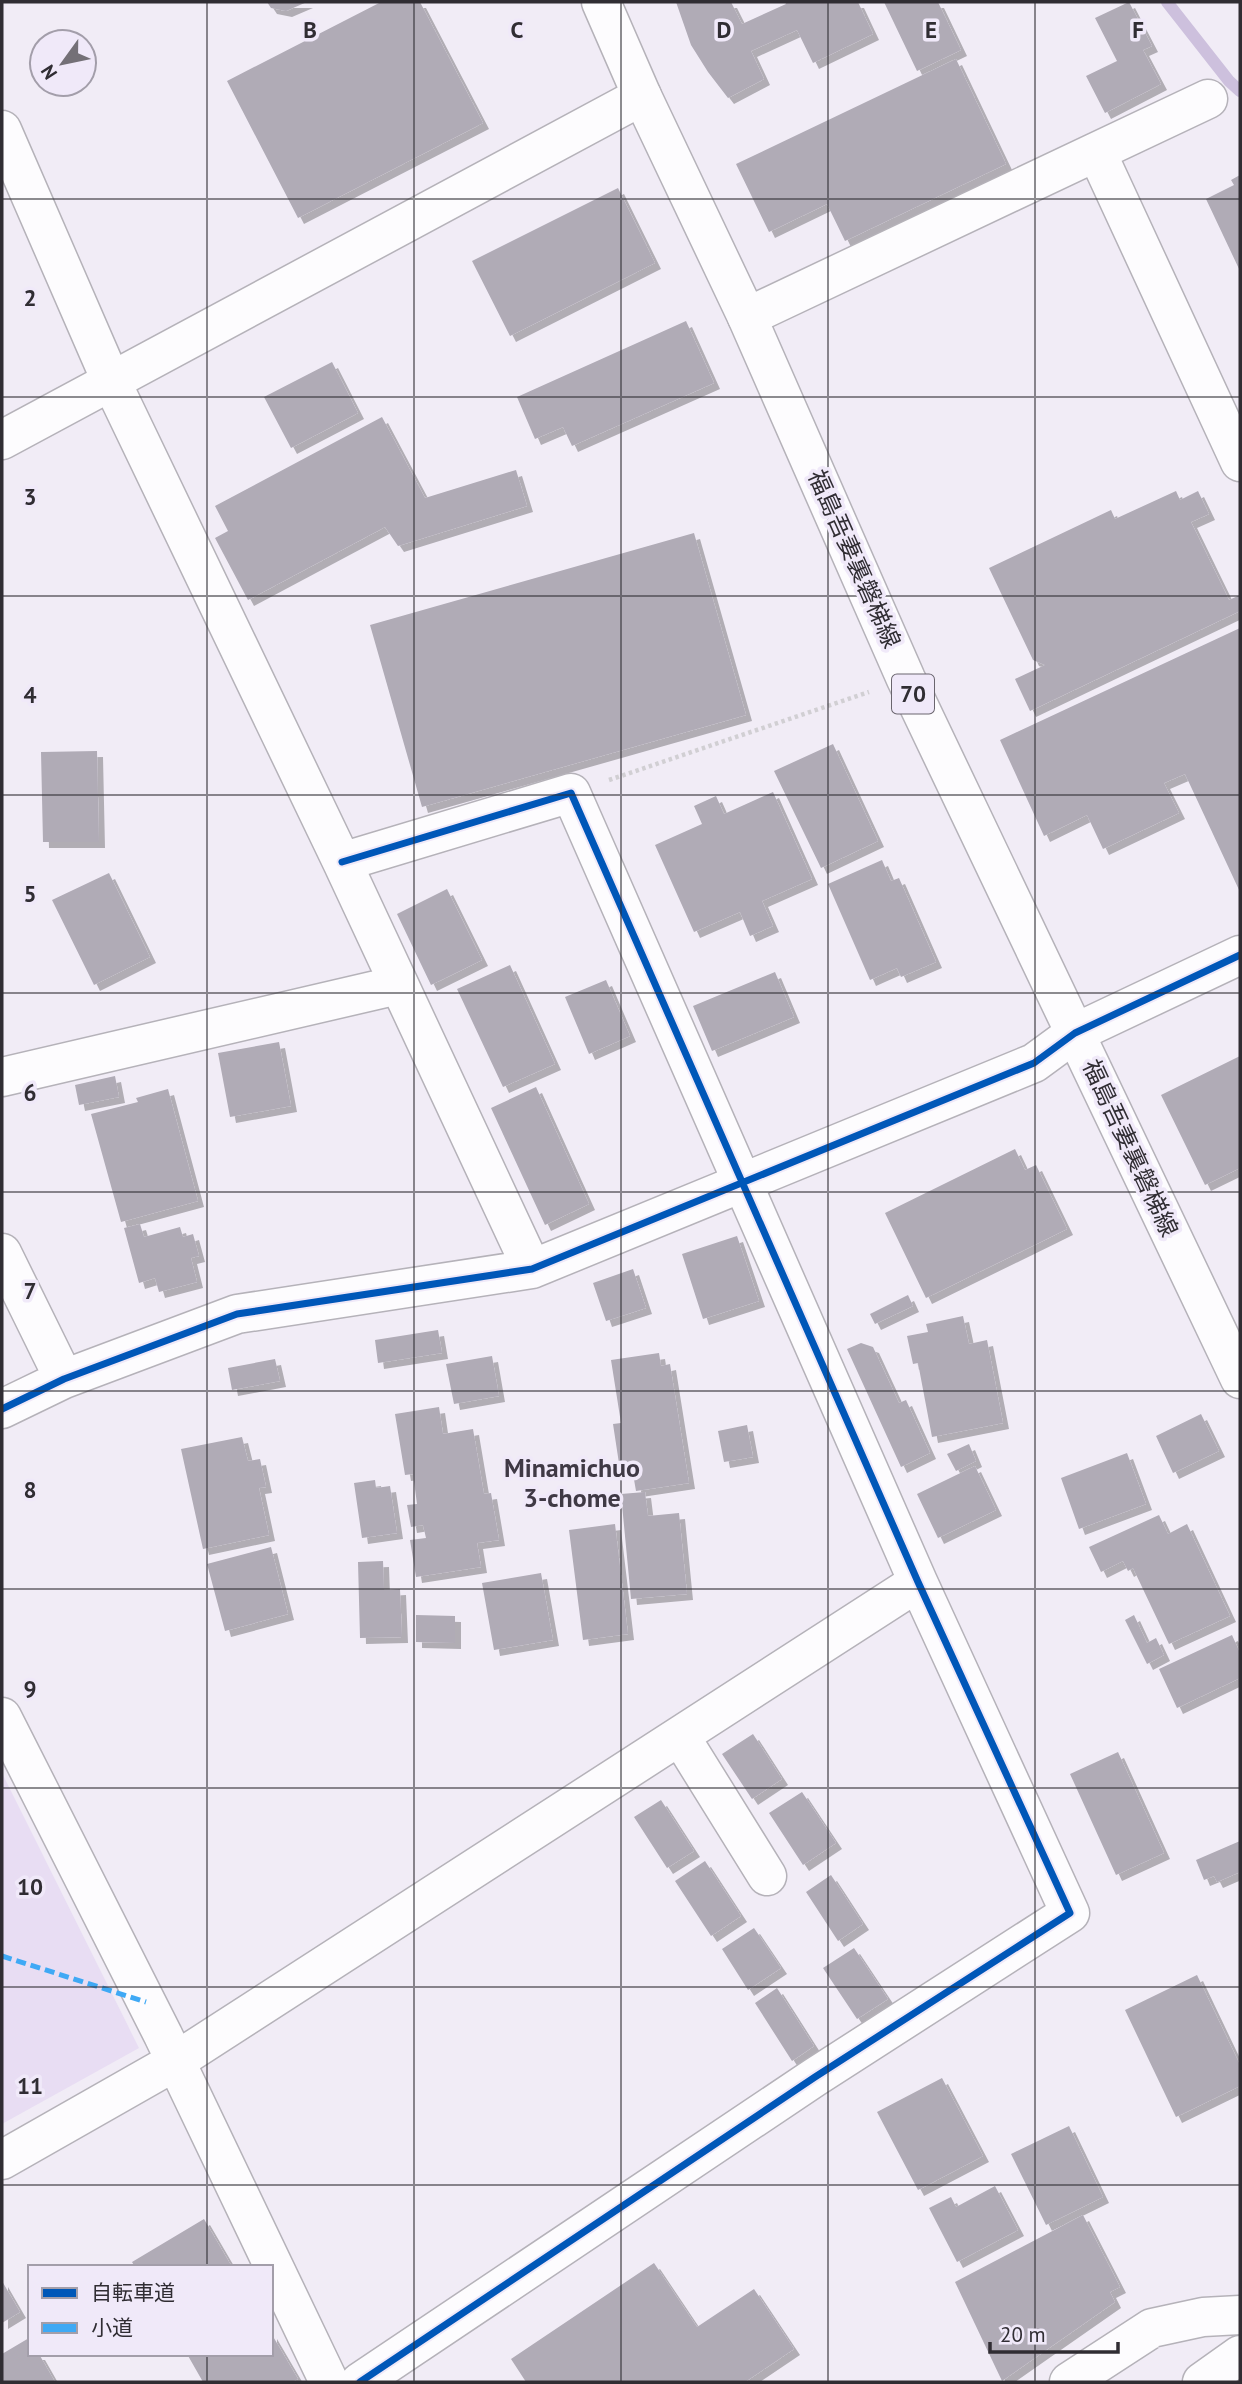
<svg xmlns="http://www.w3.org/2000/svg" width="1242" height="2384" font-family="'PT Sans','Noto Sans JP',sans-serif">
<defs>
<filter id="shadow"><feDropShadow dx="6" dy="6" stdDeviation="0" flood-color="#0004"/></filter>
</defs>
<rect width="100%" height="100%" fill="#f1ecf6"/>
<!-- green -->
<path fill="#e8ddf3" d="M2 1773 139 2048 2 2124Z"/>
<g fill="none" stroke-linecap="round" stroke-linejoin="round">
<!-- stream -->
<path stroke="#cdc0dd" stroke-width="12" d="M1167 2 1229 81 1240 91"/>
</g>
<!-- building -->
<path fill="#b0abb6" filter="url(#shadow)" d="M267 2H307L286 11 271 8Z
M381 2H420L483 123 298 218 227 81Z
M676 2H731L742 24 786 4 785 2H858L873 34 813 63 797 30 751 51 764 79 728 98 708 72 691 45Z
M884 2H938L961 50 917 71Z
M1129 2 1152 46 1143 50 1161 84 1105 113 1086 76 1117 61 1095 18Z
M956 59 1006 164 845 241 827 204 769 232 736 164Z
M1240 175V271L1206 199 1234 185 1231 180Z
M618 188 655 263 510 336 472 261Z
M686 321 714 383 572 446 563 427 535 439 517 397Z
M332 362 358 413 291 448 264 397Z
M382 417 425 498 516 470 527 506 398 546 385 527 248 600 215 538 228 531 215 506Z
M1176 491 1180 500 1198 491 1209 514 1191 522 1229 600 1240 595V611L1030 711 1015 679 1045 665 1033 660 989 568 1111 510 1115 519Z
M694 533 746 715 422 807 370 625Z
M1240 628V892L1185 774 1164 783 1179 813 1103 849 1087 815 1044 836 1000 740Z
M833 744 878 841 821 868 774 771Z
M97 751 99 842H43L41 752Z
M773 792 812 879 762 901 773 926 750 936 740 912 694 932 655 845 702 824 694 806 716 796 724 814Z
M882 860 891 881 899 878 936 962 901 977 897 968 870 980 828 884Z
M109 873 150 957 94 985 52 900Z
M447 889 482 960 431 985 397 914Z
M510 965 555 1064 503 1087 457 989Z
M775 972 794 1017 712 1051 693 1006Z
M606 980 630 1036 589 1054 565 997Z
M279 1042 291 1106 230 1117 218 1053Z
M1240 1056V1168L1205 1185 1161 1095Z
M115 1076 119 1097 79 1105 75 1085Z
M536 1087 589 1204 545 1225 491 1108Z
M168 1089 198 1201 121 1222 91 1114 138 1102 136 1098Z
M1015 1149 1025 1170 1036 1165 1067 1229 926 1298 885 1213Z
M140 1224 144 1237 180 1227 183 1237 193 1234 199 1256 191 1258 197 1282 159 1292 155 1278 139 1283 124 1228Z
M737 1236 759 1301 703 1319 682 1254Z
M633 1269 646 1308 606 1321 593 1283Z
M908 1295 913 1306 875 1324 870 1314Z
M963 1316 969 1344 987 1340 1003 1423 932 1437 918 1363 913 1364 907 1336 928 1332 926 1324Z
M438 1330 442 1353 378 1363 375 1340Z
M861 1343 873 1347 899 1403 906 1400 930 1453 901 1467 847 1349Z
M659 1353 661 1366 670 1364 689 1483 636 1491 632 1468 620 1470 613 1424 621 1423 611 1360Z
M492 1356 499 1396 454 1404 446 1364Z
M275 1359 280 1381 232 1390 228 1368Z
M439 1407 443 1434 473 1429 484 1494 491 1493 499 1540 477 1543 481 1567 416 1577 410 1540 426 1538 423 1525 411 1527 407 1505 417 1504 413 1474 405 1475 395 1414Z
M1201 1414 1219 1451 1173 1473 1156 1436Z
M747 1425 753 1457 724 1462 718 1431Z
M242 1437 248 1461 260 1459 266 1487 259 1488 269 1535 203 1549 181 1449Z
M969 1444 976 1461 956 1471 947 1454Z
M1127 1453 1146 1504 1079 1529 1061 1478Z
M975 1466 996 1510 938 1538 917 1494Z
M375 1480 376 1488 390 1486 397 1533 362 1538 354 1483Z
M645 1492 648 1516 679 1513 687 1594 631 1599 621 1494Z
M1159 1515 1168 1534 1187 1524 1230 1616 1169 1644 1133 1568 1128 1571 1123 1561 1101 1572 1089 1547Z
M615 1524 628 1634 583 1640 569 1530Z
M271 1547 288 1614 225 1631 207 1564Z
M383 1561 384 1590 400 1589 402 1637 360 1638 358 1562Z
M541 1573 553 1640 494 1650 482 1583Z
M416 1615 455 1616V1643L416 1642Z
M1134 1615 1147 1643 1156 1638 1164 1655 1147 1664 1125 1620Z
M1232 1635 1240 1653V1678L1177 1708 1159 1669Z
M753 1734 782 1779 752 1799 722 1754Z
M1118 1752 1164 1853 1116 1875 1070 1774Z
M802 1792 836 1843 803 1865 769 1813Z
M661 1800 694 1851 667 1868 634 1817Z
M1240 1841V1872L1217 1882 1214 1876 1204 1880 1196 1860Z
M705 1861 741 1916 711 1936 675 1881Z
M831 1875 863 1924 838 1941 806 1892Z
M754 1928 781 1968 748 1990 722 1949Z
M854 1948 888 1999 857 2019 823 1968Z
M1197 1975 1240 2065V2086L1176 2117 1125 2010Z
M777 1988 814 2046 792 2061 755 2003Z
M942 2078 983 2156 918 2190 877 2112Z
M1069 2126 1103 2197 1046 2225 1011 2154Z
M995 2186 1018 2230 957 2262 929 2208 951 2197 956 2207Z
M1083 2215 1120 2287 1110 2292 1115 2302 1002 2381 955 2282Z
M204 2219 232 2267H135L132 2262Z
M654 2263 697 2327 754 2289 794 2349 745 2382H526L511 2359Z
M2 2281 20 2312 2 2323Z
M271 2333 298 2379 292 2382H203L187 2354H271Z
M29 2338 30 2354H39L55 2382H2V2354Z"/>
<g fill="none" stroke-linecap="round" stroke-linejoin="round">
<defs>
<path id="minor" d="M2 130 112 383 342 862 532 1269
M1097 153 1240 462
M747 317 1208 99
M342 862 571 793 918 1582 1070 1913 815 2077 360 2382
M2 1077 398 985
M2 1253 64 1379
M2 1409 64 1379 237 1314 532 1269 1034 1063 1075 1033 1240 955
M2 1717 163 2035 329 2382
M680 1736 767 1876
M2 2160 176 2061 918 1582
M1069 2382 1152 2328 1203 2317 1240 2315"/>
<path id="tertiary" d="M2 440 642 96"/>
<path id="primary" d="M601 2 642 96 747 317 906 679 1240 1379"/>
<path id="trunk" d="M1202 2382 1240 2355"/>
</defs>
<!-- minor casing -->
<use href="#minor" stroke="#b5b2b9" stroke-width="41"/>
<!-- tertiary casing -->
<use href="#tertiary" stroke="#b5b2b9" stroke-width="41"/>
<!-- primary casing -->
<use href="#primary" stroke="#b5b2b9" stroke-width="41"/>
<!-- trunk casing -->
<use href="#trunk" stroke="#b5b2b9" stroke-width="41"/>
<!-- path -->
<path stroke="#d1cfd3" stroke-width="4.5" stroke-dasharray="3.5 3.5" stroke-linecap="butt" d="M609 780 869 692"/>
<!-- minor -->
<use href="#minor" stroke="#fdfcfe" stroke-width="38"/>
<!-- tertiary -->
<use href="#tertiary" stroke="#fdfcfe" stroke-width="38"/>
<!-- primary -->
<use href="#primary" stroke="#fdfcfe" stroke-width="38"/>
<!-- trunk -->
<use href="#trunk" stroke="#fdfcfe" stroke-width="38"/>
<!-- quiet -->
<path stroke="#3fa9f5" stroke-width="5" stroke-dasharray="10 5" stroke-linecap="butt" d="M2 1956 146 2002"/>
<defs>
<path id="cycleway" d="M342 862 571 793 918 1582 1070 1913 815 2077 360 2382
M2 1409 64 1379 237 1314 532 1269 1034 1063 1075 1033 1240 955"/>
</defs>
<!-- cycleway casing -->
<use href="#cycleway" stroke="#f0e9f9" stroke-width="11"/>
<!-- cycleway -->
<use href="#cycleway" stroke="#0057b8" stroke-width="7"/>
</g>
<!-- grid -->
<path fill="none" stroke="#302d33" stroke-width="2" stroke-opacity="0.55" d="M207 2V2267M414 2V2382M621 2V2382M828 2V2382M1035 2V2382M2 199H1240M2 397H1240M2 596H1240M2 795H1240M2 993H1240M2 1192H1240M2 1391H1240M2 1589H1240M2 1788H1240M2 1987H1240M2 2185H1240M207 2354V2382"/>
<g text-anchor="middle" stroke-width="7" stroke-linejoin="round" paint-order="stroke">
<!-- shield labels -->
<rect fill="#f0e9f9" stroke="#6a656e" stroke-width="2" x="892" y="674.5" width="42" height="39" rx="5"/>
<g font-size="23" font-weight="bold" fill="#302d33">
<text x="913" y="702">70</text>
</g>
<!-- street labels -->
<g font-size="24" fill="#302d33" stroke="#f0e9f9">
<text transform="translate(854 559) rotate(66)" y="8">福島吾妻裏磐梯線</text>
<text transform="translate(1130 1148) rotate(65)" y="8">福島吾妻裏磐梯線</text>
</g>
<!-- neighbourhood labels -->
<g font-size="26" font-weight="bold" fill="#3f3945" stroke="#f0e9f9">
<text x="572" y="1477">Minamichuo<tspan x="572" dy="30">3-chome</tspan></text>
</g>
</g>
<g font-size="23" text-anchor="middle" font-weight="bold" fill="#302d33" stroke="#f0e9f9" stroke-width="7" stroke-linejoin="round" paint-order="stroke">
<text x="310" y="38">B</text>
<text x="517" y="38">C</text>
<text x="724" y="38">D</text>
<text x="931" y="38">E</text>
<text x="1138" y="38">F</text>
<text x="30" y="306">2</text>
<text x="30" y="505">3</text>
<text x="30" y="703">4</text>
<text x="30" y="902">5</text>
<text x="30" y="1101">6</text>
<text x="30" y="1299">7</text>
<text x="30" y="1498">8</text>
<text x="30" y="1697">9</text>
<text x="30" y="1895">10</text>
<text x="30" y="2094">11</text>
</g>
<!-- border -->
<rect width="1242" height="2384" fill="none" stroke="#302d33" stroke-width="7"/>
<!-- legend -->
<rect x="28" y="2265" width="245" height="91" fill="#f0e9f9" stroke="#a39eaa" stroke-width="2"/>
<rect x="42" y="2288" width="35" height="10" fill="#0057b8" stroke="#a39eaa" stroke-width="2"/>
<text x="91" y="2300" font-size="21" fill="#302d33">自転車道</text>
<rect x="42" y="2323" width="35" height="10" fill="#3fa9f5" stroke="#a39eaa" stroke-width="2"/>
<text x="91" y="2335" font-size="21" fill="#302d33">小道</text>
<!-- north arrow -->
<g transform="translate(63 63) rotate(237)"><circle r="33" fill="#f0e9f9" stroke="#a39eaa" stroke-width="2"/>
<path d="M0-5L12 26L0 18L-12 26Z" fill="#747077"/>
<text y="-10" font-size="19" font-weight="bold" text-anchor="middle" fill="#302d33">N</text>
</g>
<!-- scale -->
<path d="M990 2342v10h128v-10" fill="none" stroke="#302d33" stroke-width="3.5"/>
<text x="1000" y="2342" font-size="21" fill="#302d33" stroke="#f0e9f9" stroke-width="5" paint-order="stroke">20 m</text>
</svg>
